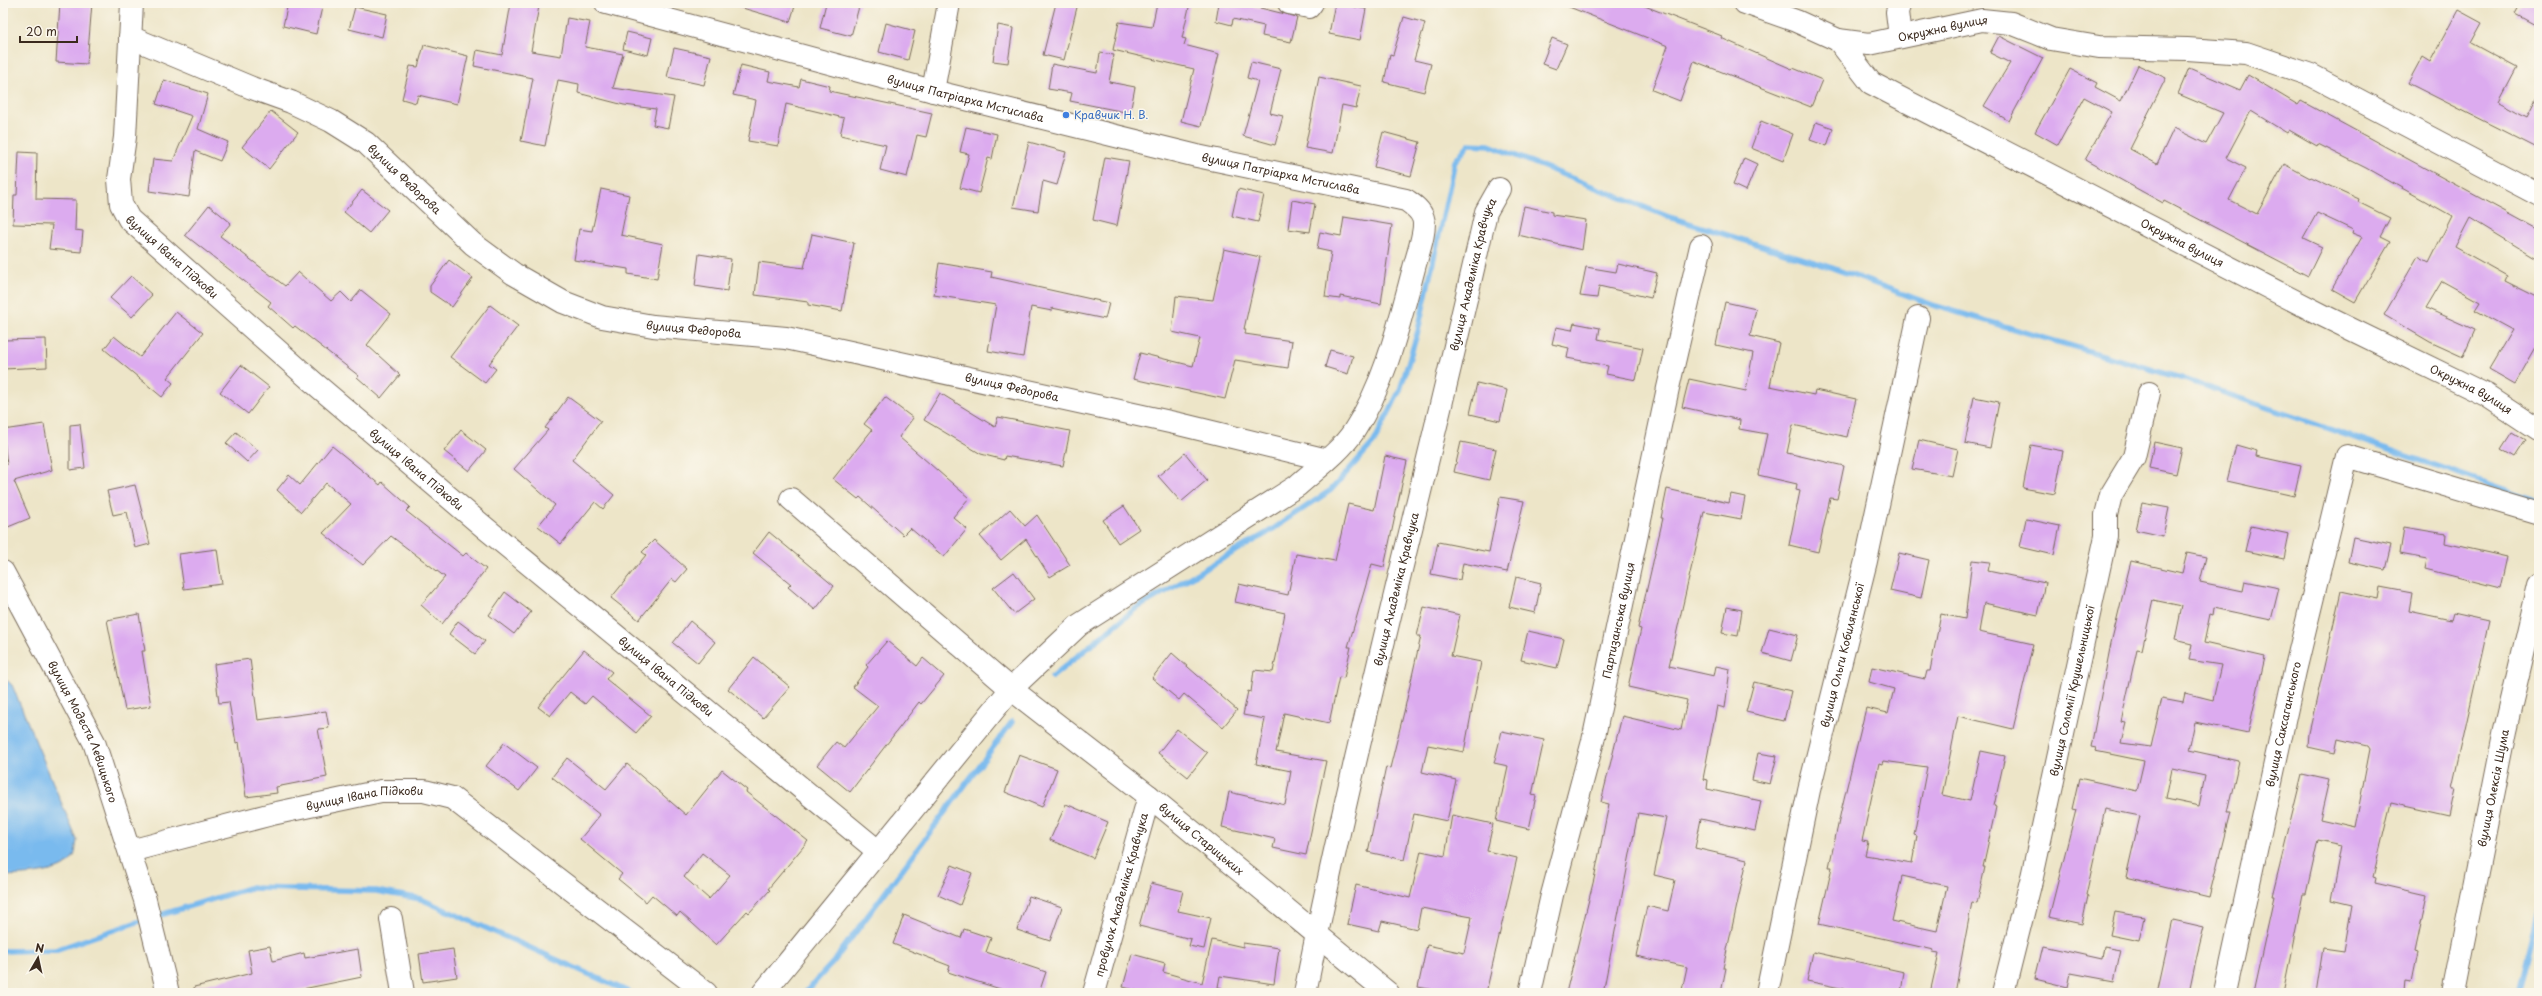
<svg xmlns="http://www.w3.org/2000/svg" width="2542" height="996" font-family="'Playpen Sans',sans-serif">
<rect width="100%" height="100%" fill="#fbf7ec"/>
<filter id="ink" filterUnits="userSpaceOnUse"><feTurbulence type="fractalNoise" baseFrequency=".025" numOctaves="2"/><feDisplacementMap in="SourceGraphic" scale="8" xChannelSelector="R" yChannelSelector="G"/><feConvolveMatrix kernelMatrix="1 2 1 2 8 2 1 2 1" color-interpolation-filters="sRGB"/></filter>
<filter id="wash" filterUnits="userSpaceOnUse"><feTurbulence type="fractalNoise" baseFrequency=".012" numOctaves="4" result="noise"/><feDisplacementMap in="SourceGraphic" scale="16" xChannelSelector="R" yChannelSelector="G"/><feGaussianBlur stdDeviation="0.9" result="paint"/><feColorMatrix in="noise" values="0 0 0 0 0 0 0 0 0 0 0 0 0 0 0 0 0 1.4 0 .05"/><feComposite in="paint" operator="in"/></filter>
<g filter="url(#wash)">
<rect width="100%" height="100%" fill="#ede5c8"/>
<!-- water -->
<path fill="#79baee" stroke="#5a7286" d="M3 677 12 685 77 840C76 845 76 852 74 856 64 875 22 875 3 876Z"/>
<g fill="none" stroke-linecap="round" stroke-linejoin="round">
<!-- stream -->
<path stroke="#79baee" stroke-width="5.5" d="M1052 677 1135 609 1267 533 1331 490 1374 442 1400 390 1418 331 1455 161 1469 144 1489 145 1669 217 1827 266 1936 306 2184 379 2538 501
M154 917 249 888 376 891 421 899 631 993
M3 951 55 950 146 919
M805 993 834 961 1012 722
M2517 993 2539 903"/>
</g>
<g id="blocks">
<!-- building -->
<path fill="#dcabef" fill-rule="evenodd" d="M60 3H92L87 64 56 62Z
M288 3H323L316 34 283 26Z
M511 3 539 6 531 51 561 56 567 18 590 22 585 47 623 54 613 88 674 97 668 128 653 125 656 109 624 105 578 93 579 84 558 80 545 146 521 141 533 78 474 66 477 50 502 55Z
M740 3H796L790 22 739 7Z
M826 3H860L851 36 820 28Z
M1056 3H1078L1064 60 1043 55Z
M1157 3H1190L1182 38 1186 39 1184 45 1219 54 1201 126 1181 121 1194 69 1113 50 1119 22 1152 27Z
M1219 3H1252V6L1297 17 1291 42 1262 36 1264 26 1233 19 1232 25 1216 21Z
M1335 3 1366 9 1360 40 1329 34Z
M1559 3H1637L1722 36 1721 38 1792 69 1793 68 1822 80 1811 107 1694 61 1680 101 1652 90 1668 46Z
M2521 3H2539V27L2515 14Z
M355 7 387 14 382 37 349 29Z
M2458 10 2482 23 2471 43 2517 68 2499 102 2527 117 2539 94V149L2408 83 2422 57 2430 62Z
M1404 17 1425 23 1414 60 1431 64 1424 92 1384 82 1390 54 1393 55Z
M886 23 915 31 908 60 879 52Z
M998 25 1013 28 1008 63 993 61Z
M627 32 652 38 648 55 623 49Z
M1999 36 2043 58 2009 121 1984 106 2010 63 1990 53Z
M1552 38 1567 44 1556 69 1542 64Z
M424 45 468 56 457 104 418 95 416 103 402 99 410 66 418 67Z
M674 48 711 56 704 85 667 77Z
M1100 53 1114 55 1109 82 1135 87 1130 113 1070 101 1072 93 1048 89 1052 64 1097 73Z
M1251 62 1281 69 1270 113 1283 116 1275 145 1243 136 1258 81 1247 78Z
M741 65 770 72 768 81 799 87 801 79 830 86 829 91 932 113 926 137 917 135 907 177 880 170 886 145 840 135 844 118 786 104 778 146 748 141 756 100 733 95Z
M2138 65 2166 78 2130 149 2157 164 2174 128 2206 144 2223 113 2178 94 2189 68 2240 90 2248 75 2298 105 2301 101 2539 230V260L2470 218 2455 247 2507 276 2505 281 2539 298V342L2515 384 2489 369 2512 330 2475 310 2480 302 2442 281 2426 308 2475 330 2463 357 2430 342 2384 315 2418 256 2429 262 2452 216 2366 168 2318 144 2317 146 2289 130 2287 133 2251 111 2226 158 2246 168 2229 200 2257 214 2284 164 2310 178 2311 177 2359 199 2358 202 2390 218 2380 237 2390 242 2355 302 2332 289 2362 237 2352 233 2353 230 2317 213 2303 238 2322 247 2308 276 2164 201 2163 203 2085 160 2112 112 2084 97 2058 145 2035 132 2070 69 2097 83 2095 87 2121 101Z
M1319 77 1361 86 1356 108 1342 105 1333 153 1305 148Z
M164 80 208 94 198 129 228 142 220 161 195 151 189 197 149 191 153 159 173 161 192 116 156 104Z
M271 111 298 132 269 169 242 147Z
M1761 121 1793 134 1783 161 1751 148Z
M1816 122 1833 128 1827 146 1810 140Z
M966 127 997 134 992 159 988 158 979 193 960 188 969 154 960 152Z
M1383 132 1420 142 1411 176 1374 167Z
M1029 142 1066 152 1057 185 1043 181 1038 211 1013 207Z
M19 152 37 153 36 199 76 200 75 230 83 231 81 252 49 249 52 225 13 224 14 195H17Z
M1105 157 1129 161 1117 226 1093 220Z
M1744 158 1757 164 1746 191 1733 185Z
M601 189 629 195 621 235 663 244 657 279 628 274V269L574 260 579 229 592 231Z
M1238 189 1264 195 1258 222 1232 216Z
M362 190 388 210 369 233 344 212Z
M1292 200 1315 204 1310 232 1288 229Z
M209 205 231 223 220 236 285 286 298 272 331 301 341 292 351 302 361 290 391 314 367 345 400 375 381 398 357 377 359 376 295 326 293 328 268 306 271 302 185 235Z
M1524 206 1552 212V215L1586 220 1582 250 1518 235Z
M1344 217 1392 225 1381 304 1340 296V299L1325 297 1331 252 1317 249 1320 232 1341 236Z
M812 234 854 243 842 311 808 305V302L755 295 759 262 804 268Z
M1224 249 1260 257 1244 329H1246L1245 334 1292 341 1288 368 1235 360 1225 399 1133 379 1140 353 1193 366 1200 338 1172 332 1176 296 1213 300Z
M699 254 731 259 727 291 695 286Z
M449 260 473 278 452 307 430 292V286Z
M939 263 992 272 991 277 1109 303 1105 319 1052 308V311L1031 307 1023 357 988 351 996 305 934 295Z
M1618 264 1657 273 1651 298 1599 286 1597 298 1580 296 1586 267 1616 272Z
M131 276 152 295 132 317 110 298Z
M1725 302 1756 309 1750 336 1779 343 1770 386 1814 395 1815 390 1856 399 1847 437 1793 425 1787 453 1844 466 1837 499 1830 498 1818 552 1789 545 1800 491 1796 490 1797 484 1758 475 1767 434 1739 429 1740 420 1682 407 1689 379 1746 391 1753 353 1716 345Z
M490 305 518 326 489 364 496 369 485 383 450 357Z
M176 312 203 333 167 378 173 383 162 397 104 349 114 336 140 357Z
M1574 323 1600 328 1598 339 1643 348 1636 380 1606 374 1608 366 1567 358 1569 348 1552 344 1556 327 1572 330Z
M46 339 47 367 3 369V340Z
M1330 350 1353 356 1348 374 1325 367Z
M241 365 269 387 248 414 220 392Z
M1477 383 1507 390 1500 421 1470 414Z
M940 393 995 427 998 417 1070 431 1063 466 1005 456 1004 460 981 454 924 420Z
M568 397 601 421 572 460 614 495 603 509 595 502 561 544 538 526 555 505 514 469 548 430 545 428Z
M885 397 913 418 899 437 969 498 953 517 967 529 944 557 910 528 903 535 860 497 858 499 833 479 872 430 864 424Z
M1974 397 1999 402 1990 448 1965 443Z
M44 424 52 470 14 481 30 518 8 527 3 516V456L7 465 3 430Z
M80 424 85 468 70 470V425Z
M461 430 486 450 469 471 444 451Z
M236 432 258 450 247 462 226 443Z
M2512 432 2525 440 2514 457 2501 449Z
M1919 440 1958 449 1952 476 1912 469Z
M1461 442 1496 449 1489 480 1454 472Z
M2154 442 2182 448 2176 474 2149 468Z
M2031 445 2063 451 2055 494 2023 488Z
M2236 445 2257 451 2256 456 2301 466 2294 496 2227 481Z
M332 446 380 485 382 482 410 507 406 511 463 556 466 553 486 569 442 624 421 605 445 577 391 536 363 565 323 533 351 504 326 483 301 512 277 490 289 475 300 485Z
M1185 453 1207 480 1181 502 1158 476Z
M1385 456 1407 461 1384 567 1372 564 1348 647H1351L1344 678 1339 677 1329 723 1284 713 1276 752 1326 761 1306 855 1273 848 1275 839 1222 827 1229 792 1285 805 1291 771 1256 764 1265 719 1243 715 1248 691 1251 692 1254 670 1273 672 1285 613 1235 602 1239 584 1288 595 1296 554 1335 561 1348 504 1374 510Z
M135 485 150 544 135 548 127 512 113 515 107 491Z
M1667 489 1729 503 1731 494 1745 497 1741 519 1704 512 1669 666 1714 676 1716 666 1730 669 1725 708 1717 706 1703 779 1708 780 1707 789 1761 801 1755 831 1701 819 1695 848 1747 860 1723 968H1726L1721 993H1695L1682 990 1687 967 1636 956 1647 906 1668 911 1675 880 1654 875 1666 818 1638 813 1603 993H1566L1594 879 1609 804 1601 802 1622 716 1681 730 1687 700 1628 687 1641 629 1638 628 1663 518H1661Z
M1500 497 1524 501 1507 572 1463 563 1460 580 1431 574 1438 542 1489 552Z
M2142 503 2169 508 2163 536 2136 530Z
M1124 506 1139 529 1118 543 1103 520Z
M1010 509 1025 526 1037 515 1070 565 1050 577 1026 539 1001 560 980 536Z
M2026 519 2060 526 2054 555 2020 547Z
M2251 526 2289 534 2284 559 2245 551Z
M2404 527 2446 534 2445 543 2507 557 2500 588 2425 569 2427 559 2400 554Z
M769 532 834 586 815 610 788 587 791 584 753 553Z
M2353 537 2391 545 2385 570 2348 562Z
M654 540 687 569 676 582 672 579 639 620 611 598 646 555 642 552Z
M217 549 222 584 184 589 179 554Z
M1899 553 1929 560 1921 598 1890 591Z
M2187 553 2206 557 2200 582 2243 591 2245 581 2279 588 2271 620 2214 608 2213 615 2210 614 2204 643 2265 657 2248 733 2195 722 2189 750 2239 761 2227 813H2230L2209 897 2126 877 2140 816 2105 809 2086 895 2088 896 2082 924 2049 917 2076 810 2072 809 2079 778 2137 791 2144 761 2095 751 2096 748 2091 747 2111 643 2131 561 2182 573ZM2153 600 2182 606 2175 640 2192 644 2189 660 2221 665 2213 700 2185 693 2183 702 2162 698 2151 747 2121 743 2126 723 2121 722 2137 649 2142 650ZM2172 769 2205 776 2199 806 2166 799Z
M1972 560 1990 562 1988 571 2045 583 2038 615 1984 603 1979 632 2033 644 2013 729 1958 716 1942 795 1970 801 1981 751 2005 756 1994 806 1996 807 1983 867H1985L1977 903 1972 902 1955 993H1930L1939 953 1933 952 1934 950 1819 924 1832 867H1829L1841 811 1866 708 1888 713 1894 689 1869 682 1872 667 1925 679 1927 671H1930L1941 614 1965 619ZM1883 761 1927 767 1914 835 1917 836 1912 863 1865 855 1868 842 1862 841 1879 763 1882 764ZM1902 876 1947 886 1937 931 1892 921Z
M1014 572 1034 599 1014 614 993 588Z
M1516 577 1541 583 1535 613 1509 607Z
M2380 587 2412 593 2409 611 2451 620 2453 613 2489 621 2452 788H2455L2449 816 2391 803 2373 877 2376 878 2375 883 2427 895 2415 951 2418 952 2412 982 2406 981 2405 993H2316L2323 948 2344 951 2352 905 2331 900 2341 845 2318 840 2306 894H2303L2283 993H2253L2274 897H2272L2302 774 2329 780 2320 819 2355 827 2370 749 2368 746 2338 739 2335 753 2308 747 2309 733 2341 591 2378 599Z
M505 592 531 612 514 634 489 615Z
M1424 607 1460 615 1451 656 1481 662 1464 752 1428 745 1422 772 1456 780 1447 821 1414 814 1404 860 1368 852 1386 767 1390 768 1404 712 1421 636H1417Z
M1727 607 1742 610 1738 636 1722 633Z
M139 614 145 651H142L151 706 125 710 107 620Z
M458 621 485 641 475 654 449 634Z
M690 621 715 642 698 663 673 643Z
M1769 628 1798 635 1791 661 1762 653Z
M1528 631 1564 639 1557 668 1521 660Z
M887 641 917 666 923 658 944 676 921 704 919 702 850 792 817 765 836 742 844 748 878 706 853 687 868 667 866 665Z
M584 650 612 672 606 679 651 716 636 733 592 696 585 704 570 692 550 716 538 707Z
M1172 653 1237 710 1223 727 1184 694 1179 700 1152 678Z
M754 657 790 687 763 718 728 689Z
M250 659 258 720 326 711 329 728 318 729 327 777 276 787 277 793 246 797 239 742 236 743 229 702 219 703 214 664Z
M1754 682 1791 691 1784 721 1746 712Z
M1177 729 1207 753 1188 777 1158 753Z
M1502 731 1544 740 1532 795 1536 796 1529 829 1496 821 1508 766 1494 763Z
M504 743 537 768 519 791 486 766Z
M1758 753 1777 756 1770 784 1752 780Z
M1019 755 1057 769 1042 807 1005 792Z
M567 758 606 789 627 764 686 815 722 770 747 790 746 792 808 841 768 889 770 890 749 913 747 911 716 945 680 912 677 916 652 895 646 902 618 879 622 874 580 839 600 815 552 777ZM702 853 730 875 709 899 684 877Z
M1066 804 1108 822 1093 858 1050 840Z
M1452 815 1493 824 1487 851 1517 858 1486 993H1451L1418 987 1427 945 1464 953 1472 917 1421 908 1417 929 1382 921 1379 931 1347 924 1356 885 1410 898 1421 851 1445 856Z
M952 865 972 873 960 905 938 895Z
M1151 883 1183 891 1178 911 1211 918 1204 949 1189 946 1191 939 1139 926Z
M1029 896 1062 907 1050 941 1017 930Z
M2115 912 2144 917 2139 941 2110 935Z
M904 915 961 938 964 929 991 938 986 952 1046 972 1039 993H1013L975 981 948 972 950 966 893 944Z
M2173 920 2204 927 2197 955 2189 993H2157Z
M1212 940 1243 947V943L1279 948 1274 984 1220 976 1218 987 1222 988 1221 993H1146L1123 987 1132 954 1165 963 1163 972 1202 983Z
M270 946 273 961 304 953 305 958 358 949 362 977 283 993H195L194 987 252 973 248 950Z
M2043 946 2102 959 2104 946 2121 949 2114 981 2071 973 2068 987 2035 979Z
M453 949 457 977 423 982 419 954Z
M1813 952 1904 972 1901 993H1864L1807 981Z"/>
</g>
</g>
<g filter="url(#ink)">
<use href="#blocks" fill-opacity="0" stroke="#796b5a" stroke-width="1"/>
<g fill="none" stroke-linecap="round" stroke-linejoin="round">
<defs>
<g id="minor">
<path id="s1" d="M132 3 125 137 119 179 121 204 129 219 313 382 484 527 879 852"/>
<path id="s2" d="M606 3 933 91 1197 156 1406 200C1413 205 1420 209 1423 218 1427 229 1417 256 1414 268 1399 324 1386 382 1354 431 1340 452 1316 469 1297 486L1079 625 1011 689 763 993"/>
<path d="M1289 3 1309 7 1312 3"/>
<path id="s3" d="M1745 3 1796 21 1838 40 1869 44 1982 20 2011 23 2051 39 2099 47 2187 49 2246 53 2311 75 2539 195"/>
<path id="s4" d="M130 37 252 88 291 102 331 121 366 143 473 244 514 274 563 302 602 317 653 326 786 338 1179 424 1327 460"/>
<path d="M1900 37 1897 12 1900 3"/>
<path id="s5" d="M1838 40 1871 83 2324 316 2486 395 2539 430"/>
<path d="M933 91 949 3"/>
<path id="s6" d="M791 499 1011 689 1149 796 1388 993"/>
<path id="s7" d="M3 572 94 742 145 900 168 993"/>
<path id="s8" d="M130 851 272 814 381 791H424L452 798 706 993"/>
<path d="M391 919 403 993"/>
<path id="s9" d="M1094 993 1149 796"/>
<path id="s10" d="M1305 993C1357 731 1428 472 1486 212L1499 189"/>
<path id="s11" d="M1530 993 1552 895 1593 741 1668 388 1701 246"/>
<path id="s12" d="M1767 993 1809 790 1866 561 1918 318"/>
<path id="s13" d="M2003 993 2032 877 2106 536V515L2111 495 2134 457 2149 393"/>
<path id="s14" d="M2225 993 2295 671 2347 456 2539 513"/>
<path id="s15" d="M2453 993 2505 730 2539 585"/>
</g>
</defs>
<!-- minor casing -->
<use href="#minor" stroke="#796b5a" stroke-width="24"/>
<!-- minor -->
<use href="#minor" stroke="#fff" stroke-width="22"/>
</g>
</g>
<!-- markers -->
<circle fill="#3f7fe0" stroke="#fbf7ec" stroke-width="1.5" cx="1066" cy="115" r="4"/>
<g text-anchor="middle" stroke-width="3" stroke-linejoin="round" paint-order="stroke">
<!-- street labels -->
<g font-size="11" fill="#3b2a1e" stroke="#fbf7ec">
<text dy="4" stroke="none"><textPath href="#s3" startOffset="207">Окружна вулиця</textPath></text>
<text dy="4" stroke="none"><textPath href="#s2" startOffset="372">вулиця Патріарха Мстислава</textPath></text>
<text dy="4" stroke="none"><textPath href="#s2" startOffset="696">вулиця Патріарха Мстислава</textPath></text>
<text dy="4" stroke="none"><textPath href="#s4" startOffset="312">вулиця Федорова</textPath></text>
<text dy="4" stroke="none"><textPath href="#s5" startOffset="404">Окружна вулиця</textPath></text>
<text dy="4" stroke="none"><textPath href="#s1" startOffset="276">вулиця Івана Підкови</textPath></text>
<text dy="4" stroke="none"><textPath href="#s10" startOffset="738">вулиця Академіка Кравчука</textPath></text>
<text dy="4" stroke="none"><textPath href="#s4" startOffset="648">вулиця Федорова</textPath></text>
<text dy="4" stroke="none"><textPath href="#s4" startOffset="972">вулиця Федорова</textPath></text>
<text dy="4" stroke="none"><textPath href="#s5" startOffset="728">Окружна вулиця</textPath></text>
<text dy="4" stroke="none"><textPath href="#s1" startOffset="600">вулиця Івана Підкови</textPath></text>
<text dy="4" stroke="none"><textPath href="#s10" startOffset="414">вулиця Академіка Кравчука</textPath></text>
<text dy="4" stroke="none"><textPath href="#s11" startOffset="383">Партизанська вулиця</textPath></text>
<text dy="4" stroke="none"><textPath href="#s12" startOffset="346">вулиця Ольги Кобилянської</textPath></text>
<text dy="4" stroke="none"><textPath href="#s1" startOffset="924">вулиця Івана Підкови</textPath></text>
<text dy="4" stroke="none"><textPath href="#s13" startOffset="310">вулиця Соломії Крушельницької</textPath></text>
<text dy="4" stroke="none"><textPath href="#s14" startOffset="275">вулиця Саксаганського</textPath></text>
<text dy="4" stroke="none"><textPath href="#s7" startOffset="179">вулиця Модеста Левицького</textPath></text>
<text dy="4" stroke="none"><textPath href="#s15" startOffset="209">вулиця Олексія Шума</textPath></text>
<text dy="4" stroke="none"><textPath href="#s8" startOffset="241">вулиця Івана Підкови</textPath></text>
<text dy="4" stroke="none"><textPath href="#s6" startOffset="533">вулиця Старицьких</textPath></text>
<text dy="4" stroke="none"><textPath href="#s9" startOffset="102">провулок Академіка Кравчука</textPath></text>
</g>
<!-- shop labels -->
<g font-size="11" fill="#366cbe" stroke="#fbf7ec" text-anchor="start">
<text x="1074" y="119">Кравчик Н. В.</text>
</g>
</g>
<!-- margin -->
<rect width="2542" height="996" fill="none" stroke="#fbf7ec" stroke-width="16"/>
<!-- north arrow -->
<g transform="translate(38 958) rotate(9)" stroke="#fbf7ec" stroke-width="3" paint-order="stroke">
<path d="M0-3L7 15L0 10L-7 15Z" fill="#3b2a1e"/>
<text y="-6" font-size="11" font-weight="bold" text-anchor="middle" fill="#3b2a1e">N</text>
</g>
<!-- scale -->
<path d="M20 36v6h57v-6" fill="none" stroke="#3b2a1e" stroke-width="2"/>
<text x="26" y="36" font-size="12" fill="#3b2a1e" stroke="#fbf7ec" stroke-width="3" paint-order="stroke">20 m</text>
</svg>
